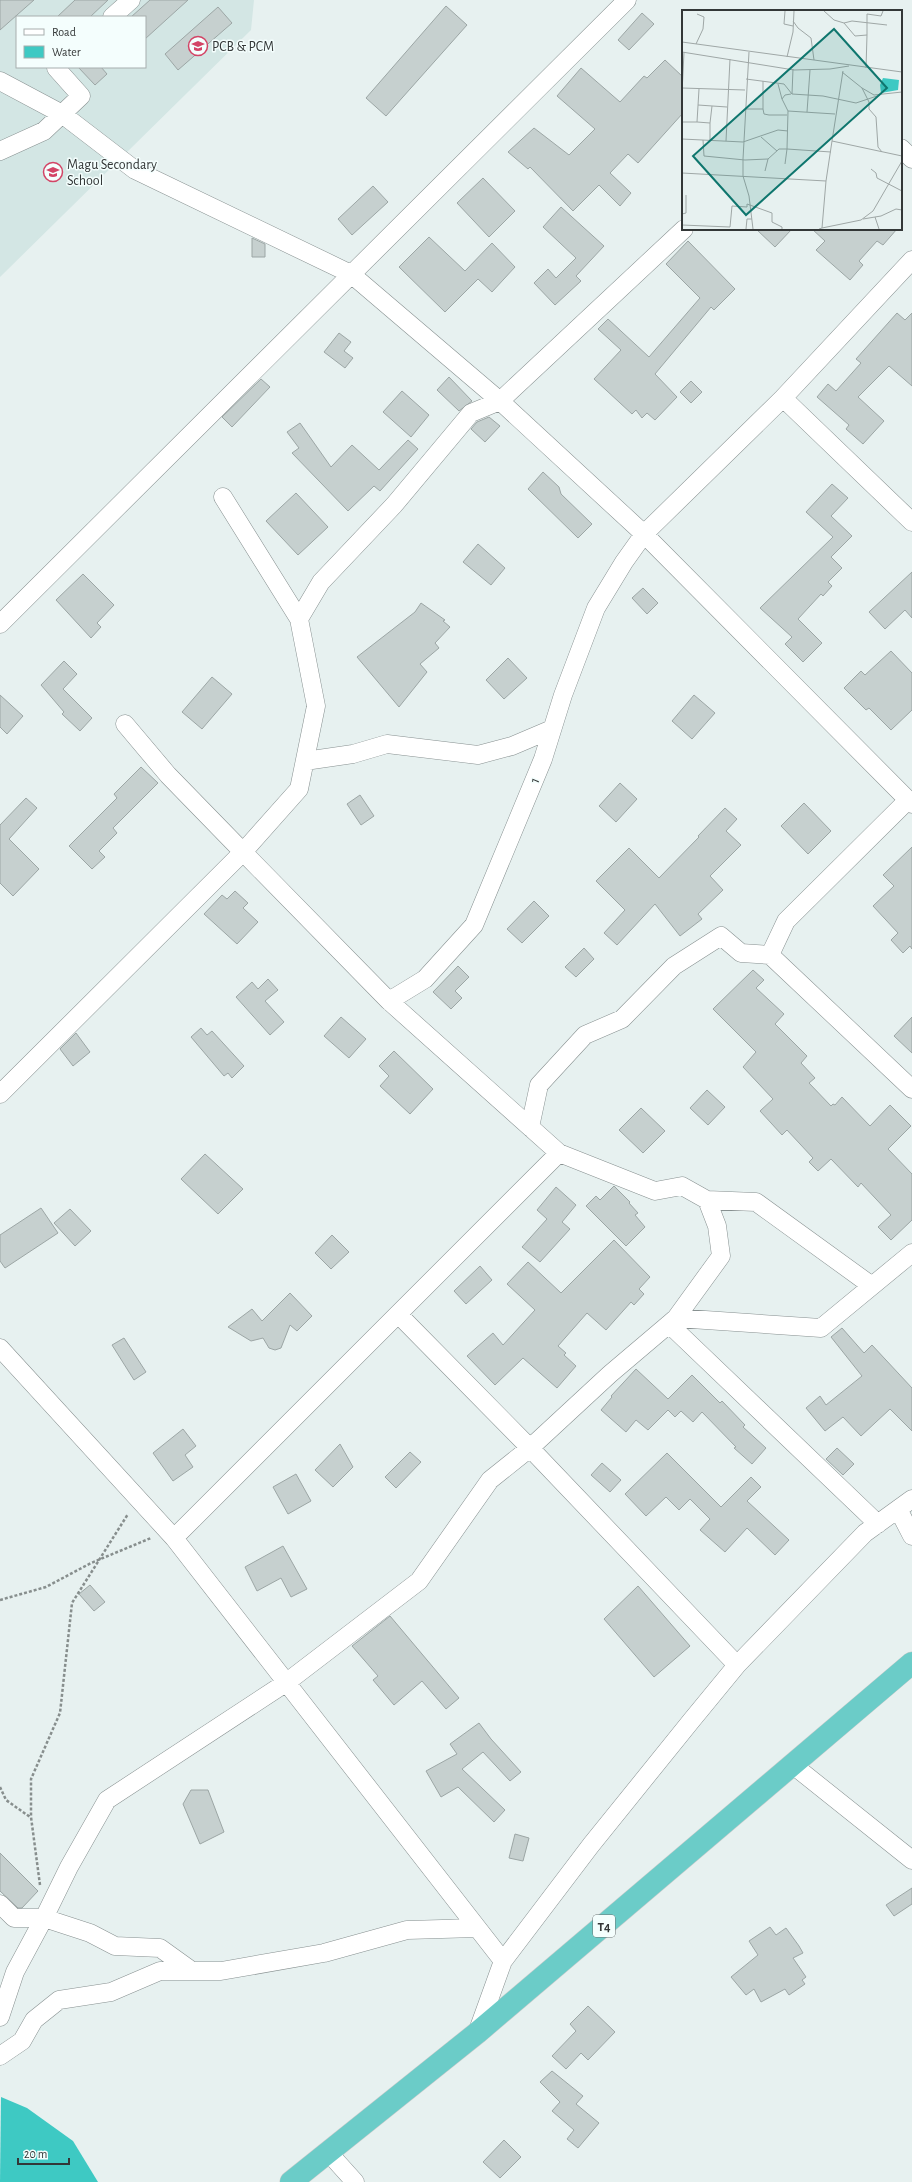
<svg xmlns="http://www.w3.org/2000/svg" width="912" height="2182" font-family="'Alegreya Sans',sans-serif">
<rect width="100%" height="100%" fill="#e7f1f0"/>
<!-- built -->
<path fill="#d3e6e4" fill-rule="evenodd" d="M0 0H254L251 30 0 277ZM17 17H145V67H17Z"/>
<!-- water -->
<path fill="#3ec9c3" d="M1 2097 27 2108 73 2141 98 2182H0Z"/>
<!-- building -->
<path fill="#c6d0cf" stroke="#9ca6a5" d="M0 0H34L0 30Z
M75 0H108L90 17H57Z
M150 0H188L145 39V17H131Z
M446 6 467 25 386 116 366 98Z
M218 7 232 23 178 70 165 54Z
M642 13 654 24 629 50 618 40Z
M665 60 683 77V113L638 163 628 154 610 173 631 193 620 206 599 185 573 211 530 167 528 169 508 152 534 128 569 155 595 129 557 96 581 68 620 102 644 76 647 78Z
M78 67H101L107 74 95 85Z
M483 178 515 211 489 237 457 203Z
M373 186 388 202 352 235 338 219Z
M561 207 604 246 576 276 581 281 555 305 534 283 548 269 556 278 576 258 543 227Z
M756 229H792L775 247Z
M812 229H897L883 245 877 241 859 261 863 265 850 280 816 250 825 241Z
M429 237 465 271 492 243 515 267 492 292 478 279 445 312 399 267Z
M252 238 265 244V257H252Z
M688 241 735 289 714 310 711 307 655 374 677 397 655 420 647 413 642 418 636 410 632 414 594 379 621 350 598 329 608 319 649 357 700 298 666 264Z
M897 313 905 320 912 313V386L889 366 858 397 884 421 863 444 846 429 849 425 817 397 828 384 836 391 861 363 856 359Z
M339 333 351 342 344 351 353 358 345 368 324 352Z
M449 377 472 401 459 411 437 390Z
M261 379 270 387 232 427 222 417Z
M691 381 702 392 691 403 680 392Z
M402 391 429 415 411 437 383 412Z
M489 417 500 426 485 442 471 429 477 422Z
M300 423 331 467 352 445 379 470 408 440 418 449 380 491 374 486 348 511 292 453 299 448 287 432Z
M543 472 559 487 561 494 592 524 578 538 528 489Z
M832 484 848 498 831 516 852 536 831 557 842 568 828 582 832 586 823 596 821 594 798 619 822 643 803 662 785 644 792 637 760 608 833 537 806 512Z
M296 493 328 527 298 555 266 521Z
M478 544 505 568 491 585 463 562Z
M912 572V618L905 610 885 629 869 612Z
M83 574 114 605 97 623 101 627 91 638 56 600Z
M643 588 658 603 647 614 632 598Z
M421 603 445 620 443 621 450 627 435 643 439 648 420 664 427 672 399 707 357 657 415 612Z
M891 651 912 673V710L891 730 869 708 866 710 844 688 861 671 865 675Z
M508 658 527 678 504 699 486 680Z
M64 661 77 674 63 689 92 718 80 731 62 714 64 712 41 685Z
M212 677 232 694 202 729 182 712Z
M0 695 23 716 7 734 0 727Z
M694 695 715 713 692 739 672 721Z
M141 767 158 783 113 828 117 833 99 851 105 857 92 869 69 846 117 798 114 794Z
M620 783 637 799 616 822 599 806Z
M360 795 374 816 361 825 347 804Z
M26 798 37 808 9 839 39 869 13 896 0 883V825Z
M804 803 831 831 808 854 781 826Z
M725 808 737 819 726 831 741 845 710 876 723 890 698 914 702 919 680 936 655 904 617 945 604 933 625 910 596 881 629 848 659 878 699 837 698 836Z
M912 847V949L910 946 903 953 891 940 898 933 873 906 894 886 883 875Z
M235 891 248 903 243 908 258 922 237 944 204 914 222 895 227 899Z
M534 901 549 916 522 943 507 929Z
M584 948 594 959 576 977 565 967Z
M458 966 469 977 455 991 462 998 451 1009 433 992Z
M753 970 764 980 756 988 784 1014 775 1024 807 1056 801 1063 815 1078 809 1083 831 1106 833 1104 835 1105 842 1097 870 1126 890 1105 911 1126 888 1149 912 1174V1220L891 1240 878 1227 891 1215 861 1183 858 1187 831 1159 818 1171 809 1162 813 1158 787 1130 782 1135 760 1111 773 1099 743 1067 756 1052 713 1009Z
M268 979 278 990 265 1001 284 1022 270 1035 236 997 252 982 258 989Z
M341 1017 366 1039 349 1058 324 1036Z
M912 1017V1053L894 1036Z
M201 1028 207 1035 212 1031 244 1066 232 1078 228 1073 224 1076 191 1037Z
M76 1033 90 1052 73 1066 60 1049Z
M394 1051 433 1089 410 1114 380 1086 389 1076 379 1066Z
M707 1090 725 1107 708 1125 690 1108Z
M641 1108 665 1131 643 1153 619 1130Z
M205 1154 243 1189 218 1214 181 1179Z
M614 1186 630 1202 629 1203 638 1213 635 1215 645 1227 626 1246 586 1206 596 1196 600 1200Z
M556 1187 576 1205 562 1222 570 1229 540 1262 522 1247 547 1219 537 1210Z
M41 1208 58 1233 5 1268 0 1261V1235Z
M70 1209 91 1231 75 1246 54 1223Z
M332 1235 349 1252 331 1269 315 1253Z
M614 1240 650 1277 639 1289 644 1294 634 1305 631 1302 606 1330 587 1313 558 1346 566 1353 564 1355 576 1366 557 1388 523 1358 495 1385 467 1356 493 1333 503 1345 535 1310 507 1284 528 1262 561 1293Z
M480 1266 492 1280 466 1304 454 1291Z
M290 1293 312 1316 297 1331 290 1325 281 1348 275 1350 269 1348 263 1338 251 1341 228 1327 252 1309 262 1321Z
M842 1328 864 1353 872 1345 912 1388V1431L890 1409 861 1436 843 1417 825 1431 806 1408 820 1396 826 1405 862 1376 831 1337Z
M124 1338 146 1372 134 1380 112 1345Z
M636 1369 668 1399 692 1375 720 1403 722 1401 745 1425 743 1427 766 1448 752 1464 734 1448 736 1447 702 1412 693 1422 681 1411 675 1417 668 1410 648 1430 636 1420 626 1432 601 1410 612 1397 611 1396Z
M183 1429 196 1446 185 1455 193 1467 173 1481 153 1453Z
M340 1444 353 1467 333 1487 315 1470Z
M837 1448 854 1464 843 1475 826 1459Z
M410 1452 421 1462 396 1488 385 1477Z
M667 1453 721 1507 751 1477 761 1487 747 1501 789 1540 775 1555 747 1528 725 1552 700 1530 710 1519 690 1499 679 1510 666 1497 646 1516 625 1494Z
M602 1463 621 1480 610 1492 591 1475Z
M296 1474 311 1501 288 1514 273 1487Z
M283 1546 307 1589 291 1597 281 1578 257 1591 245 1567Z
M90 1585 105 1602 94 1611 79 1594Z
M638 1586 690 1646 654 1677 604 1619Z
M390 1616 459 1698 446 1709 422 1681 394 1705 373 1680 378 1676 352 1646Z
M479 1723 491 1739 521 1772 510 1781 483 1752 462 1769 505 1810 494 1822 458 1787 441 1797 426 1771 457 1754 450 1744Z
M191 1790H208L224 1832 200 1844 183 1804Z
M515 1834 529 1838 523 1861 509 1858Z
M0 1853 38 1891 22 1908H18L0 1891Z
M912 1888V1904L894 1916 886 1905Z
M770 1927 776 1935 786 1928 799 1946 803 1953 793 1958 806 1977 802 1980 805 1984 789 1995 785 1989 761 2002 754 1989 746 1995 731 1977 758 1955 749 1941Z
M588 2006 615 2032 588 2060 581 2053 566 2069 552 2056 576 2031 570 2024Z
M552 2071 583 2096 576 2104 599 2123 578 2148 567 2139 574 2130 552 2111 560 2102 540 2082Z
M504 2140 521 2157 500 2178 483 2162Z"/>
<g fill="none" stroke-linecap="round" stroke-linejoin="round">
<defs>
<path id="minor" d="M112 17 131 0
M0 81 62 114 135 170 351 274 500 401 644 534 912 804
M901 148 912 159
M0 151 44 131 81 96 56 68 58 67
M783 398 912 522
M223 497 299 619
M0 624 627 0
M125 724 168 775 243 852 299 789 316 706 299 619 321 582 394 505 471 413 500 401 684 229
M305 761 353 754 387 744 478 755 512 746 552 729
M908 800 786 921 770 955 912 1089
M389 1001 425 979 474 925 543 759 563 695 596 608 624 562 644 534 783 398 912 260
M0 1094 243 852 389 1001 559 1153 174 1538
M530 1127 539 1085 585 1035 622 1019 674 966 721 936 741 953 770 955
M559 1153 655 1191 682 1186 707 1200 717 1226 721 1256 676 1318
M707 1200 756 1202 872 1286
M399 1315 530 1448 737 1665
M669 1324 878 1524
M0 1348 174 1538 503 1961
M898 1509 912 1536
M793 1765 912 1860
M0 1904 14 1918H44L90 1933 115 1946 160 1948 192 1971H221L324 1953 407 1930 477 1928
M0 2017 15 1972 44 1918 69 1867 107 1800 287 1682 419 1581 490 1480 530 1448 610 1374 669 1324 676 1318 821 1328 912 1253
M477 2033 503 1961 591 1845 691 1721 737 1665 865 1533 912 1499
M0 2056 22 2041 34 2020 59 2000 111 1992 160 1971H192
M328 2152 355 2182"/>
<path id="trunk" d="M291 2182 477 2033 912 1663"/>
</defs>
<!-- minor casing -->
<use href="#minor" stroke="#879090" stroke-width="19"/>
<!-- trunk casing -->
<use href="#trunk" stroke="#cacbcb" stroke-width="23"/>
<!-- path -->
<path stroke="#878e8d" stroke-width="2.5" stroke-dasharray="3 2" stroke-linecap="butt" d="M0 1600 46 1587 91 1563 151 1538
M0 1787 6 1800 30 1817
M40 1885 31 1817V1779L60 1713 72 1603 128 1514"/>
<!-- minor -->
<use href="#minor" stroke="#fff" stroke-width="18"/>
<!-- trunk -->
<use href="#trunk" stroke="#6bccc8" stroke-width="22"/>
</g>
<!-- icons -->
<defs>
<symbol id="school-ring" viewBox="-11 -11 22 22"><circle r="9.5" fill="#f4fefd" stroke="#d34365" stroke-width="1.5"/><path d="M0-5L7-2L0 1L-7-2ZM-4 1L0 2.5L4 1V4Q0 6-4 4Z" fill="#d34365"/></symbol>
</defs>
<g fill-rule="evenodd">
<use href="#school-ring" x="187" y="35" width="22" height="22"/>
<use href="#school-ring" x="42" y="161" width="22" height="22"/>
</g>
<g text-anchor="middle" stroke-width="3" stroke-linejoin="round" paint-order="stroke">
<!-- shield labels -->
<rect fill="#f4fefd" stroke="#6d7372" stroke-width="1" x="593" y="1915" width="22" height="22" rx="3"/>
<g font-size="13" font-weight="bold" fill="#333737">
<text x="604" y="1931">T4</text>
</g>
<!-- poi labels -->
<g font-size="14" fill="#333737" stroke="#f4fefd" text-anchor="start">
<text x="212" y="51">PCB &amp; PCM</text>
<text x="67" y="169">Magu Secondary<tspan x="67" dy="16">School</tspan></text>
</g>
<!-- street labels -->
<g font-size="14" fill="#333737" stroke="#f4fefd">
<text transform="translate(534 780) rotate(-67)" y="5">1</text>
</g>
</g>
<!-- overview -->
<g transform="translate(682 10)">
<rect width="220" height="220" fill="#e7f1f0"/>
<path d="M201 68 217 70 216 80 199 83 198 75Z" fill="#3ec9c3"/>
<path fill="none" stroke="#9fa7a6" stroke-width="1" d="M103 1 102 14 111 16M142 1 152 10 162 13 173 26 185 25 184 58M111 11 116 18 129 28 132 50M162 13 170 11 205 15M185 25V4L199 6 201 1M0 32 220 62M14 34 21 19 22 7 15 4M0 42 112 60 148 59 167 56M67 42 61 149V166L67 186 71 219M105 47 111 22 112 1M160 62 180 78 187 92V99L194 107 196 137 200 142M64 69 102 74 110 84 141 86 174 93 198 85M96 74 100 89M0 78 63 80M180 78 192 85 220 82M17 79 15 112 28 113V131M0 83 2 42M110 84 111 59M16 95 45 97M63 99H81V71M81 99 82 104 87 105H105M106 101 100 89 103 85 109 84M125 102 128 60M0 112H15M28 113 30 96M79 127 95 141M0 129 61 132 96 120 106 121M21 130 22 146 63 150 86 149 97 139H105L103 154M44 131 48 49M150 131 161 61M149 142 105 139 106 101 153 104M189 159 194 163 195 168 220 181M83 161 86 149M0 163 144 171 150 131 220 146M0 204 4 203V185M193 207 197 219M181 209 199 206 214 199 220 200M0 215 48 217M48 217 50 196 65 197V194L90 203V212L100 217V219M140 218 179 210 191 201 220 151M64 219 65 209H70M137 219 140 218 144 171"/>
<path fill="#0f766e" fill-opacity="0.15" stroke="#0f766e" stroke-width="2" d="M152 19 205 78 64 205 11 146Z"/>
<rect width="220" height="220" fill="none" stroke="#333737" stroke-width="2"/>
</g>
<!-- legend -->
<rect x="16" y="16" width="130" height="52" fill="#f4fefd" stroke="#a7aeae"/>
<rect x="24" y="29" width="20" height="6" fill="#ffffff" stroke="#a7aeae"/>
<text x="52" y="36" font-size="12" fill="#333737">Road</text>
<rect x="24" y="46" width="20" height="12" fill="#3ec9c3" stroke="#a7aeae"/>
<text x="52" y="56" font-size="12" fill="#333737">Water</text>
<!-- scale -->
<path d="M18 2158v6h51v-6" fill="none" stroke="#333737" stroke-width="2"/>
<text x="24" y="2158" font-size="12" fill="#333737" stroke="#f4fefd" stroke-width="3" paint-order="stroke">20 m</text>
</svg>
